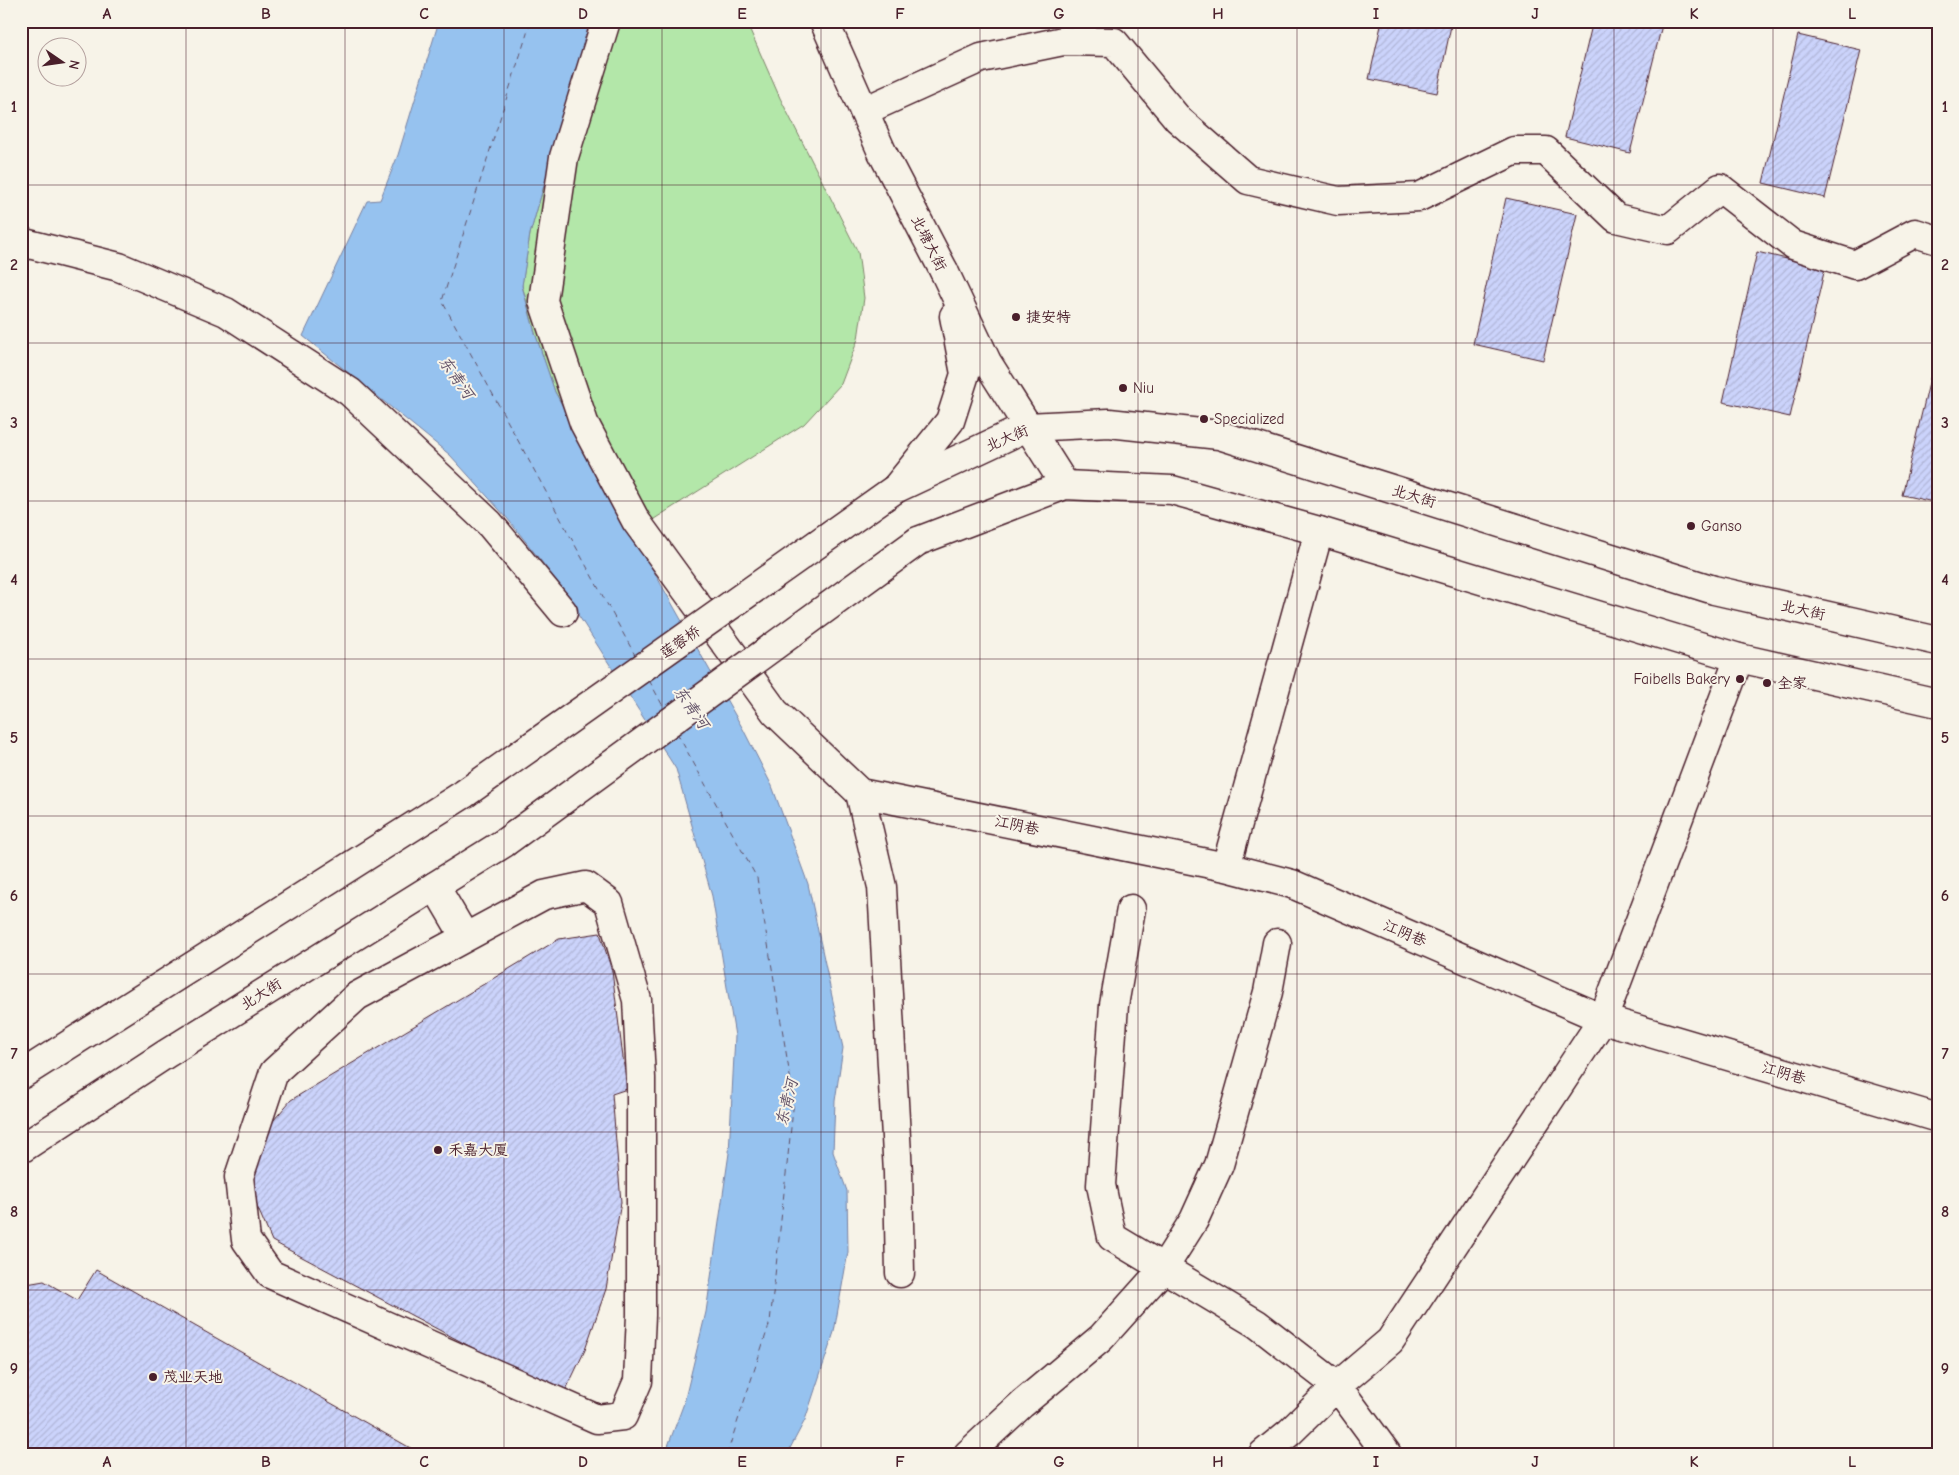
<svg xmlns="http://www.w3.org/2000/svg" width="1959" height="1475" font-family="'Comic Neue','LXGW WenKai TC',sans-serif">
<defs>
<pattern id="building-hatch" width="6" height="6" patternUnits="userSpaceOnUse" patternTransform="scale(1.25)"><rect width="6" height="6" fill="#cbd3fb"/><path d="M-1 1l2-2M0 6l6-6M5 7l2-2" fill="none" stroke="#b0b5d7"/></pattern>
</defs>
<rect width="100%" height="100%" fill="#f7f3e8"/>
<filter id="ink" filterUnits="userSpaceOnUse"><feTurbulence type="fractalNoise" baseFrequency=".02" numOctaves="2"/><feDisplacementMap in="SourceGraphic" scale="10" xChannelSelector="R" yChannelSelector="G"/><feConvolveMatrix kernelMatrix="1 2 1 2 8 2 1 2 1" color-interpolation-filters="sRGB"/></filter>
<g filter="url(#ink)">
<!-- green -->
<path fill="#b3e7a9" stroke="#7e836a" d="M591 21H746L780 98 858 252 864 298 858 339 841 384 804 424 632 533 555 392 535 333 522 285 530 234Z"/>
<!-- water -->
<path fill="#96c2ef" stroke="#7881a1" d="M439 21H591L530 234 522 286 535 333 555 392 632 533 743 729 772 786 808 884 843 1048 835 1101 833 1152 847 1191 848 1252 834 1332 805 1420 787 1454H665L684 1403 706 1312 729 1153 735 1036 712 896 676 769 556 580 507 518 450 455 303 336 367 201 380 200 398 155Z"/>
<g fill="none" stroke-linecap="round" stroke-linejoin="round">
<!-- ferry -->
<path stroke="#615066" stroke-width="1" stroke-dasharray="6 5" stroke-linecap="butt" d="M531 21 442 301 636 657
M649 680 665 710
M677 733 757 878 794 1100 770 1322 727 1454"/>
</g>
<!-- building -->
<path fill="url(#building-hatch)" stroke="#4a1f2b" d="M1158 21H1188L1187 28Z
M1382 21H1452L1437 93 1369 79Z
M1593 21H1663L1630 153 1565 137Z
M1798 35 1861 50 1825 198 1763 183Z
M1506 198 1577 214 1543 360 1473 344Z
M1757 252 1825 268 1790 417 1723 402Z
M1931 375 1938 376V503L1902 495Z
M600 933 612 971 627 1089 612 1094 621 1202 606 1289 585 1350 563 1396 272 1241 256 1204 250 1173 267 1128 291 1100 559 939Z
M96 1270 421 1454H21V1285L44 1281 77 1300Z"/>
<g fill="none" stroke-linecap="round" stroke-linejoin="round">
<defs>
<path id="minor" d="M606 21 564 157 543 301 584 423 636 521 775 712 860 793 882 887 898 1173 900 1273
M864 111 981 58 1063 41 1114 42 1178 119 1248 180 1338 201 1419 197 1514 151H1546L1616 218 1668 230 1720 188 1793 245 1855 265 1915 233 1938 240
M21 242 119 267 226 312 350 392 489 523 563 612
M944 271 987 362 1065 485
M895 489 950 421 965 374 954 316
M860 793 1226 867 1292 884 1603 1019 1938 1118
M1226 867 1319 531
M435 886 465 937
M586 886 609 903 637 1000 641 1078V1315L638 1381 623 1416 597 1419 270 1274 246 1240 239 1177 274 1072 357 996 544 895Z
M1131 909 1114 1005 1101 1185 1112 1237 1257 1324 1337 1386 1387 1454
M968 1454 1022 1404 1101 1338 1163 1269 1194 1220 1219 1165 1268 992 1277 943
M1263 1454 1290 1432 1337 1386 1390 1341 1603 1019 1739 658"/>
<path id="major" d="M824 21 882 152 944 271
M895 489 1027 427 1109 423 1219 435 1714 590 1938 641
M918 541 1065 485 1172 490 1319 531 1739 658 1938 703
M21 1075 464 794
M21 1149 166 1054 504 843"/>
</defs>
<!-- minor casing -->
<use href="#minor" stroke="#4a1f2b" stroke-width="31"/>
<!-- major casing -->
<use href="#major" stroke="#4a1f2b" stroke-width="31"/>
<!-- minor -->
<use href="#minor" stroke="#f7f3e8" stroke-width="28"/>
<!-- major -->
<use href="#major" stroke="#f7f3e8" stroke-width="28"/>
<defs>
<path id="major-bridge" d="M464 794 895 489
M504 843 918 541"/>
</defs>
<!-- major-bridge casing -->
<use href="#major-bridge" stroke="#4a1f2b" stroke-width="31" stroke-linecap="butt"/>
<!-- major-bridge -->
<use href="#major-bridge" stroke="#f7f3e8" stroke-width="28"/>
</g>
</g>
<!-- grid -->
<path fill="none" stroke="#4a1f2b" stroke-width="1" stroke-opacity="0.55" d="M186 21V1454M345 21V1454M504 21V1454M662 21V1454M821 21V1454M980 21V1454M1138 21V1454M1297 21V1454M1456 21V1454M1614 21V1454M1773 21V1454M21 185H1938M21 343H1938M21 501H1938M21 659H1938M21 816H1938M21 974H1938M21 1132H1938M21 1290H1938"/>
<!-- markers -->
<g fill="#4a1f2b" stroke="#f7f3e8" stroke-width="2">
<circle cx="1016" cy="317" r="5"/>
<circle cx="1123" cy="388" r="5"/>
<circle cx="1204" cy="419" r="5"/>
<circle cx="1691" cy="526" r="5"/>
<circle cx="1740" cy="679" r="5"/>
<circle cx="1767" cy="683" r="5"/>
<circle cx="438" cy="1150" r="5"/>
<circle cx="153" cy="1377" r="5"/>
</g>
<g text-anchor="middle" stroke-width="4" stroke-linejoin="round" paint-order="stroke">
<!-- street labels -->
<g font-size="15" fill="#4a1f2b" stroke="#f7f3e8">
<text transform="translate(929 243) rotate(63)" y="5">北塘大街</text>
<text transform="translate(1007 438) rotate(-23)" y="5">北大街</text>
<text transform="translate(1414 496) rotate(17)" y="5">北大街</text>
<text transform="translate(1803 610) rotate(13)" y="5">北大街</text>
<text transform="translate(680 642) rotate(-35)" y="5">莲蓉桥</text>
<text transform="translate(1017 825) rotate(12)" y="5">江阴巷</text>
<text transform="translate(1405 933) rotate(23)" y="5">江阴巷</text>
<text transform="translate(261 994) rotate(-32)" y="5">北大街</text>
<text transform="translate(1784 1073) rotate(16)" y="5">江阴巷</text>
</g>
<!-- poi labels -->
<g font-size="15" fill="#4a1f2b" stroke="#f7f3e8" text-anchor="start">
<text x="1026" y="322">捷安特</text>
<text x="1133" y="393">Niu</text>
<text x="1214" y="424">Specialized</text>
<text x="1701" y="531">Ganso</text>
<text x="1730" y="684" text-anchor="end">Faibells Bakery</text>
<text x="1777" y="688">全家</text>
<text x="448" y="1155">禾嘉大厦</text>
<text x="163" y="1382">茂业天地</text>
</g>
<!-- water labels -->
<g font-size="16" font-style="italic" fill="#615066" stroke="#f7f3e8">
<text transform="translate(457 377) rotate(55)" y="6">东青河</text>
<text transform="translate(692 707) rotate(55)" y="6">东青河</text>
<text transform="translate(786 1102) rotate(-76)" y="6">东青河</text>
</g>
</g>
<!-- margin -->
<rect width="1959" height="1475" fill="none" stroke="#f7f3e8" stroke-width="55"/>
<!-- north arrow -->
<g transform="translate(62 62) rotate(103)"><circle r="24" fill="#f7f3e8" stroke="#b29e9c"/>
<path d="M0-4L9 19L0 12L-9 19Z" fill="#4a1f2b"/>
<text y="-8" font-size="14" font-weight="bold" text-anchor="middle" fill="#4a1f2b">N</text>
</g>
<rect x="28" y="28" width="1904" height="1420" fill="none" stroke="#4a1f2b" stroke-width="2"/>
<g font-size="16" text-anchor="middle" font-weight="bold" fill="#4a1f2b">
<text x="107" y="19">A</text>
<text x="266" y="19">B</text>
<text x="424" y="19">C</text>
<text x="583" y="19">D</text>
<text x="742" y="19">E</text>
<text x="900" y="19">F</text>
<text x="1059" y="19">G</text>
<text x="1218" y="19">H</text>
<text x="1376" y="19">I</text>
<text x="1535" y="19">J</text>
<text x="1694" y="19">K</text>
<text x="1852" y="19">L</text>
<text x="14" y="112">1</text>
<text x="1945" y="112">1</text>
<text x="14" y="270">2</text>
<text x="1945" y="270">2</text>
<text x="14" y="428">3</text>
<text x="1945" y="428">3</text>
<text x="14" y="585">4</text>
<text x="1945" y="585">4</text>
<text x="14" y="743">5</text>
<text x="1945" y="743">5</text>
<text x="14" y="901">6</text>
<text x="1945" y="901">6</text>
<text x="14" y="1059">7</text>
<text x="1945" y="1059">7</text>
<text x="14" y="1217">8</text>
<text x="1945" y="1217">8</text>
<text x="14" y="1374">9</text>
<text x="1945" y="1374">9</text>
<text x="107" y="1467">A</text>
<text x="266" y="1467">B</text>
<text x="424" y="1467">C</text>
<text x="583" y="1467">D</text>
<text x="742" y="1467">E</text>
<text x="900" y="1467">F</text>
<text x="1059" y="1467">G</text>
<text x="1218" y="1467">H</text>
<text x="1376" y="1467">I</text>
<text x="1535" y="1467">J</text>
<text x="1694" y="1467">K</text>
<text x="1852" y="1467">L</text>
</g>
</svg>
